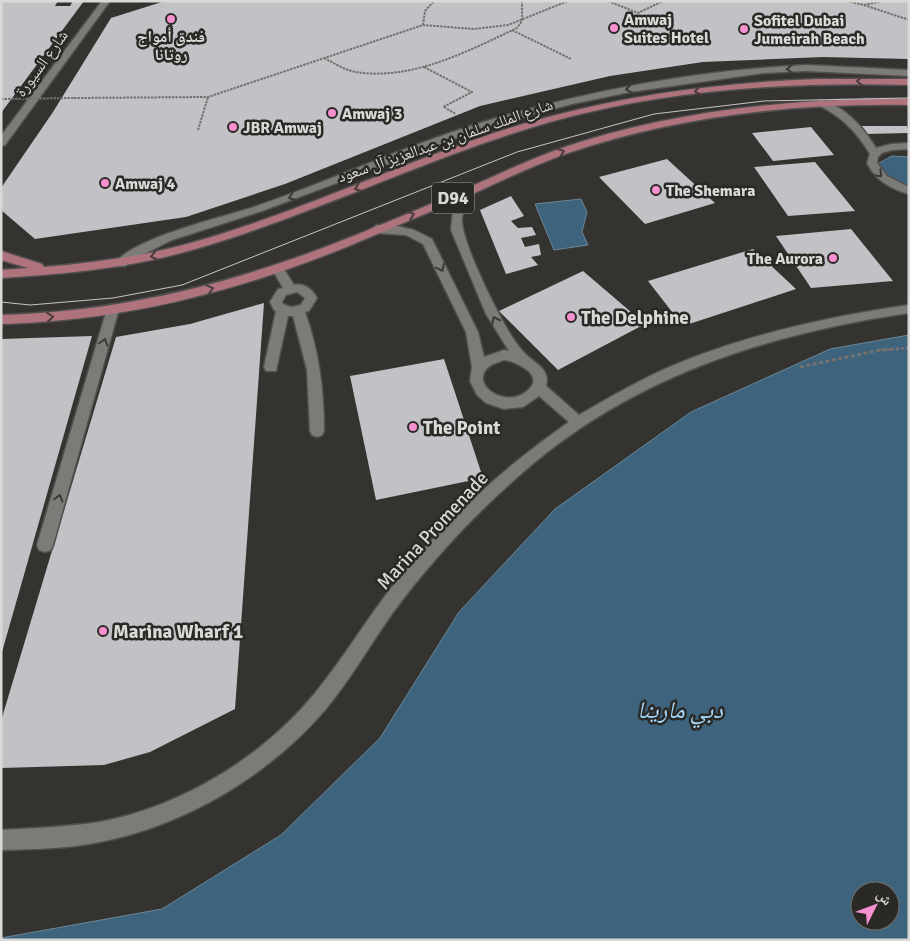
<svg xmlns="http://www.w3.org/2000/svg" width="910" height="941" font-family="Signika,'Noto Naskh Arabic',sans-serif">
<rect width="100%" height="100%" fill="#343330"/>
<!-- water -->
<path fill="#3d647c" stroke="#6c8798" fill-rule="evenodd" d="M892 156 909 157V191L897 187 878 169 879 163Z
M581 199 587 212 582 232 588 245 554 250 535 204Z
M909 335V940H1V938L162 909 281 835 380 738 459 612 555 509 691 412 830 349ZM860 891H890V921H860Z"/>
<!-- building -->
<path fill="#c2c2c6" d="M1 1H58L55 6H70L73 1H84L1 113Z
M165 1H909V59L823 57 703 62 610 76 480 106 285 184 186 217 35 239 1 210V188L53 112 111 18Z
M860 126H907L909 133 865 134Z
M811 127 834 155 773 161 752 133Z
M667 159 715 203 645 224 599 177Z
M815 162 855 211 788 216 754 167Z
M511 196 524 216 511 221 518 228 532 227 536 235 521 238 525 247 539 244 541 255 531 257 538 265 506 274 480 210Z
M851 229 893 281 811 288 776 236Z
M753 249 796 289 683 326 648 281Z
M583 271 645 324 558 370 499 311Z
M264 303 235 709 150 752 104 765 1 768V721L116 337 190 324Z
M92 336 2 652 1 651V339Z
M444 359 483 478 376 500 350 376Z"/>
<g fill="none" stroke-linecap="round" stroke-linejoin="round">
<defs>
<path id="minor" d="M102 1H110L5 145 1 146V136Z
M807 65 909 70V76L807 71 764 73 630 92 572 104 486 127 262 211 172 240 140 256 125 266H117L115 263C133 238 223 217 254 207 330 181 404 146 480 123 584 91 699 70 807 65Z
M821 100C846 107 863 127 876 148L891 144 909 143V149L892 150 882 153 878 157 877 163 887 176 909 187V194C891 189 875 180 867 163L870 154C856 131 842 117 818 105L816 103Z
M470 188 475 191C469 200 463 207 462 218 460 240 501 322 515 341 519 347 525 354 530 358 540 366 550 372 546 386L579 415C608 398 636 382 667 368 744 335 826 317 909 305V313C766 334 632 377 522 473 475 514 431 561 394 611 371 643 351 679 325 710 268 776 186 825 100 842 67 849 35 849 1 850V830C34 828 66 827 99 822 181 807 263 757 315 693 346 655 371 612 402 574 450 516 507 465 569 422L539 396 523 407 504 409 486 403 477 395 470 381 472 367 466 332 423 244 406 235 377 233 371 229 377 225 397 226 414 230 432 239 478 332 484 357 504 350 509 351 486 314 451 230 453 209 462 193ZM504 360C518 362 546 376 527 391 505 410 467 383 490 366 494 363 500 362 504 360Z
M278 265 282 266 294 285C304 283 312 289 317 298L309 311 305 312C319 351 324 390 324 431L322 435 317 437 312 435 310 431 307 370 293 316H288L276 371H266L264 367 276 311 274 310 270 302 278 289 283 288 272 269ZM297 292 305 298 301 305 291 307 283 304 282 302 286 295Z
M113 305 119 309 53 545 51 550 45 552 39 550 37 545 107 309Z"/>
<path id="major" d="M818 79H909V85C788 82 667 89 550 122 428 157 314 215 192 250 130 268 65 274 1 278V270L28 268 1 260V251L42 264 44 267C91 263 138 257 183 245 291 216 391 167 497 132 602 98 708 83 818 79Z
M865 99H909V105C793 103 679 116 568 153 537 164 507 178 477 192 439 208 401 224 363 240 248 289 127 321 1 324V315C123 312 239 282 351 237 392 220 432 204 472 186 501 173 529 160 559 149 658 115 761 102 865 99Z"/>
</defs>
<!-- minor casing -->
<use href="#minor" stroke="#504f4e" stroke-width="3"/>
<!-- major casing -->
<use href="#major" stroke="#504f4e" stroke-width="3"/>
<!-- path-far2 -->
<path stroke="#737270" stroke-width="2" stroke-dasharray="2.5 1" stroke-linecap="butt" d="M608 1 638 13 663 1
M847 1 864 5 882 1
M864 5 909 20
M423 25 425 11 434 1
M512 30 571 59
M324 58C334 63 344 70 356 72 412 81 468 51 517 28L522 21V1
M424 67 472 92 443 107
M74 98 208 97 423 25 474 29 508 25 568 1
M444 107 456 114
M198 130 208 97"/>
<!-- path-far1 -->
<path stroke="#737270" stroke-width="2.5" stroke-dasharray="3 2" stroke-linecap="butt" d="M881 350 909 348"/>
<!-- path -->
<path stroke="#737270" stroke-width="3" stroke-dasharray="4 2.5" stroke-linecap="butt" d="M800 367 880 350 899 349"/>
<!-- minor -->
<use href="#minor" fill="#7d7b78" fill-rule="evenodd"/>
<!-- major -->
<use href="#major" fill="#ae737c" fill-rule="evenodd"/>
<!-- tram -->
<path stroke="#c6c5c4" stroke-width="1" d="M1 302 30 305 113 298 182 285 517 152 654 114 764 101 909 98"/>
<!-- path-bridge -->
<path stroke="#737270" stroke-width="2" stroke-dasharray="2.5 1" stroke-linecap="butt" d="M1 99 74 98"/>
</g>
<!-- one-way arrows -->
<defs><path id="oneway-chevron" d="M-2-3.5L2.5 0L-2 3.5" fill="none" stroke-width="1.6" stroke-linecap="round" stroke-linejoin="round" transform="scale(1.25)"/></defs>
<g stroke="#3b3936">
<use href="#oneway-chevron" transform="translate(790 69) rotate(178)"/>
<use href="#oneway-chevron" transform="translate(629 89) rotate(171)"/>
<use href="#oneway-chevron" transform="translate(879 174) rotate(46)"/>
<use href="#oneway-chevron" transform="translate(292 197) rotate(160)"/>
<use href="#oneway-chevron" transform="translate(441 268) rotate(64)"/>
<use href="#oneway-chevron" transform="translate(495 320) rotate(-117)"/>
<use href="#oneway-chevron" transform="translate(104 342) rotate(-74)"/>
<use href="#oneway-chevron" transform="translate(59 498) rotate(-74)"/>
</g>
<g stroke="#4b3c3c">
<use href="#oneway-chevron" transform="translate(860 81) rotate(-179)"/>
<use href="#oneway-chevron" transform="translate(698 91) rotate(173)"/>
<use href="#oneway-chevron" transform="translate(561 152) rotate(-20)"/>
<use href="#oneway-chevron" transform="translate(358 188) rotate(160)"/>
<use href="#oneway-chevron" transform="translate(411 215) rotate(-21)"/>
<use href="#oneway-chevron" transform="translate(154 256) rotate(167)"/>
<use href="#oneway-chevron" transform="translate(210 289) rotate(-15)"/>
<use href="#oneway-chevron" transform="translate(50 317) rotate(-5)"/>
</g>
<!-- markers -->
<g fill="#f690d1" stroke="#2a2926" stroke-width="2">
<circle cx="171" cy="19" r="5"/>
<circle cx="614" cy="28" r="5"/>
<circle cx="744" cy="29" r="5"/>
<circle cx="332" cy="113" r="5"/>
<circle cx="233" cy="127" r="5"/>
<circle cx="105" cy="183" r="5"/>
<circle cx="656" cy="190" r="5"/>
<circle cx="833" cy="258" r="5"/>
<circle cx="571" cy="317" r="5"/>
<circle cx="413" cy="427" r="5"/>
<circle cx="103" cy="631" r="5"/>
</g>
<g text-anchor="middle" stroke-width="5" stroke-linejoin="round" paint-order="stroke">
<!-- far-poi labels -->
<g font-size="16" font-weight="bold" fill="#dad9d8" stroke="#2a2926" text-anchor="start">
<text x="624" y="25">Amwaj<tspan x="624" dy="18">Suites Hotel</tspan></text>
<text x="754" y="26">Sofitel Dubai<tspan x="754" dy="18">Jumeirah Beach</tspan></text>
<text x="171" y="42" text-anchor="middle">فندق أمواج<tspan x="171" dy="18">روتانا</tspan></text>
<text x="342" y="119">Amwaj 3</text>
<text x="243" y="133">JBR Amwaj</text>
<text x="115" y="189">Amwaj 4</text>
<text x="666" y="196">The Shemara</text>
<text x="823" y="264" text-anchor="end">The Aurora</text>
</g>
<!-- far-street labels -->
<g font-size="16" fill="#dad9d8" stroke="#2a2926">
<text transform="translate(41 63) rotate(-54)" y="6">شارع السيورة</text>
<text transform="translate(445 140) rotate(-19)" y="6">شارع الملك سلمان بن عبدالعزيز آل سعود</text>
</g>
<!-- shield labels -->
<rect fill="#2a2926" stroke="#a5a4a3" stroke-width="1" x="432" y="182.5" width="42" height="31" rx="4"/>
<g font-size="18" font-weight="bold" fill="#dad9d8">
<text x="453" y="204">D94</text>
</g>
<!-- poi labels -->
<g font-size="19" font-weight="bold" fill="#dad9d8" stroke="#2a2926" text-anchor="start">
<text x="581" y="324">The Delphine</text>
<text x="423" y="434">The Point</text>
<text x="113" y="638">Marina Wharf 1</text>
</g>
<!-- street labels -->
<g font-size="19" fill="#dad9d8" stroke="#2a2926">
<text transform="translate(432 530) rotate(-47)" y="7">Marina Promenade</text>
</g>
<!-- near-water labels -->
<g font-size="24" font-style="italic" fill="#a3d6f8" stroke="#2a2926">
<text x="680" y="718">دبي مارينا</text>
</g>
</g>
<!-- border -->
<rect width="910" height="941" fill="none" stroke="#dad9d8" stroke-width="5"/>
<!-- north arrow -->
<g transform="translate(875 906) rotate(48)"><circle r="24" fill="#2a2926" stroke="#706f6d"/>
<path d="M0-4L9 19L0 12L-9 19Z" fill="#f690d1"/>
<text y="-8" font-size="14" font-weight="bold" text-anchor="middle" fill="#dad9d8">ش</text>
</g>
</svg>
